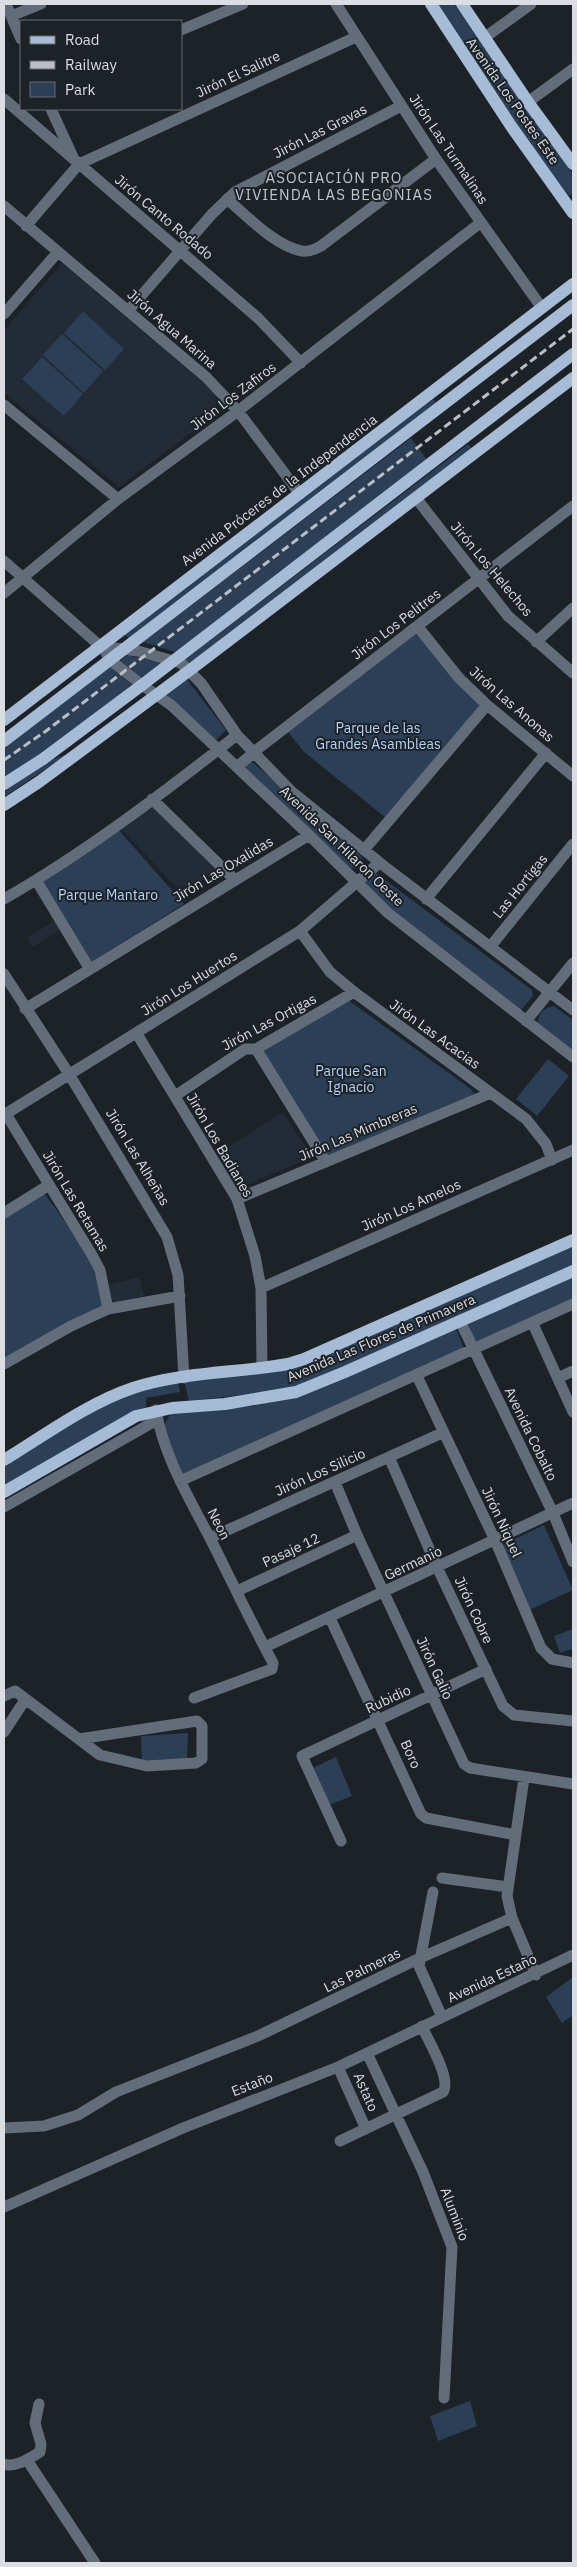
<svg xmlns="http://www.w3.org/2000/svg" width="577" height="2567" font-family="'IBM Plex Sans',sans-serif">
<rect width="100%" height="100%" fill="#1d2227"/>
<!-- built -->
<path fill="#232b36" d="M62 263 215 393 217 413 119 487 4 393V330Z
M153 805 220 871 182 893 120 828Z
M54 921 60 930 33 947 27 938Z
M283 1112 312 1157 247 1185 222 1151Z
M139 1277 144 1296 113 1303 109 1285Z"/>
<!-- green -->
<path fill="#2b3f57" d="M437 4H454L573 174V193L569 196 509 118Z
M83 311 124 349 105 370 64 333Z
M62 334 103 371 84 393 43 355Z
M42 357 83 394 64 416 22 379Z
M433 399 438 404 132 640 123 634Z
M411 438 427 460 175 652 143 642Z
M468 444 474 451 186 667 182 662Z
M416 633 482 705 385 817 304 752 288 732Z
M127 655 161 663 139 679 117 663Z
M110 667 132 685 42 754 4 779V747Z
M185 677 226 730 216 740 163 694Z
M68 754 4 797V790L50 760Z
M251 761 360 855 365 864 362 870 351 868 243 768Z
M117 828 184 904 91 962 41 882Z
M376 873 532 990 533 996 521 1010 423 938 365 886 364 882Z
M348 1000 471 1089 474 1094 327 1156 261 1052Z
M554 1006 573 1020V1052L537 1025C538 1014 543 1008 554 1006Z
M548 1059 569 1076 537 1116 516 1099Z
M44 1193C59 1213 112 1284 101 1308L4 1359V1218Z
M573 1243V1266L313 1382 283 1390 189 1401 184 1381 280 1370Z
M573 1277V1299L475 1343 468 1323Z
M453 1329 457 1331 463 1346 461 1350 181 1476 164 1426 170 1414 253 1406 293 1397Z
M178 1383 180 1392 146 1398V1407L132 1412 4 1487V1463L102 1405 136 1390Z
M544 1525 573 1590 527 1611 496 1548Z
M573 1629V1649L560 1653 554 1636Z
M188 1733 187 1761 142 1764 141 1736Z
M336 1757 352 1796 329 1805 313 1768Z
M573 1977V2015L562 2023 546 1997Z
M470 2401 477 2426 438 2441 430 2416Z"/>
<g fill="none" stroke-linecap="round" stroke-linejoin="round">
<!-- minor -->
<path stroke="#636d7a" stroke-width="11" d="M6 4 21 39
M336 4 436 159 542 308
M11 16 41 4
M181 30 243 4
M484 38 531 4
M4 99 258 318 301 363
M528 102 573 69
M51 109 73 157
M227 199C247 216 275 246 302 251 309 252 316 249 321 246L436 159
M4 206 206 377 238 411 300 494
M26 226 79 164 356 37
M128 311 212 214 235 192 401 106
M4 314 58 252
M4 405 118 499
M416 498 508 616 573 673
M4 561 100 646 138 651 181 663 201 683 237 735 291 791 384 866 573 1010
M4 593 118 499 238 411 480 223
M418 627 459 678 487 705 573 776
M536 642 573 608
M106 653 110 660 142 685 171 705 309 835 388 913 573 1057
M237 767 259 748 573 506
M152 799 234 879
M364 850 487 705
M36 880 89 968
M4 899C86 852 163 793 237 735
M426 899 546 753
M300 931 330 972 354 992 526 1119 546 1144 552 1160
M490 947 573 844
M4 974 69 1074 167 1237 178 1275 184 1378
M25 1009 309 835
M526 1021 573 963
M137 1034 237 1199 255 1256 261 1288 262 1368
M256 1049 326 1162
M175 1096 245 1049H256L354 992
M6 1114 92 1255 100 1270 108 1309
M4 1115 300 931 379 863
M237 1199 491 1093
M4 1213 49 1185
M261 1288 573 1150
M460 1321 553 1513 573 1562
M533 1324 573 1412
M4 1364 71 1326 108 1309 180 1296
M417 1376 495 1540 541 1648 552 1659 573 1663
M558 1378 573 1371
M156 1410C164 1458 191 1501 213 1544 233 1584 252 1624 273 1663L272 1669 194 1698
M389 1457 438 1569 503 1706 514 1715 573 1721
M180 1481 573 1304
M335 1482 357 1535 464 1764 470 1768 573 1784
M4 1507 157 1420
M210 1538 442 1433
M237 1591 357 1535
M330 1618 421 1814 426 1818 516 1835
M265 1647 573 1503
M4 1696 15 1691 100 1755 147 1766 196 1763 202 1759V1726L197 1721 79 1739
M4 1732 25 1700
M524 1778 507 1896 512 1918 536 1975
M341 1841 302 1756 486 1669
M442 1878 508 1887
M433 1892 419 1966 442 2017
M367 2053 423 2172 452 2247 444 2398
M338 2067 366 2129
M4 2128 44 2126 78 2115 116 2092 258 2036 420 1958 512 1918
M340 2141 443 2092C452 2079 428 2041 422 2026
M4 2207 183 2128 338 2067 573 1955
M27 2460 95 2563
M4 2464C15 2468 30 2458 40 2452L41 2444 35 2423 39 2404"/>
<!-- major -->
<path stroke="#a5bbd6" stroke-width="12" d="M431 4 511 126 573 213
M462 4 528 102 573 164
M4 720 573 284
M4 741 573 305
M4 784 43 759 142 685 573 354
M4 805 39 782 190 670 573 378
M4 1460C45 1435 88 1403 133 1388 181 1372 238 1373 288 1364L304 1359 573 1240
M4 1492 136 1416 172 1408 225 1404 296 1392 345 1372 573 1271"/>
<!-- rail -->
<path stroke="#bbbec3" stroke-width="3" stroke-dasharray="8 4" stroke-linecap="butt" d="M4 760 46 731 573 329"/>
</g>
<g text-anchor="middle" stroke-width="4" stroke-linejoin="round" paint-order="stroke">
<!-- street labels -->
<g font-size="14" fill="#dadde1" stroke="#1d2227">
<text transform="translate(238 74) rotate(-25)" y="5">Jirón El Salitre</text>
<text transform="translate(513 101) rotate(55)" y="5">Avenida Los Postes Este</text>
<text transform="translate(320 131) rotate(-27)" y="5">Jirón Las Gravas</text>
<text transform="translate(449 149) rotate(56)" y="5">Jirón Las Turmalinas</text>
<text transform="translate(164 217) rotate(40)" y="5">Jirón Canto Rodado</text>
<text transform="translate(172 329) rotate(41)" y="5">Jirón Agua Marina</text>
<text transform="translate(233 396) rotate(-37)" y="5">Jirón Los Zafiros</text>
<text transform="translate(279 490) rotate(-37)" y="5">Avenida Próceres de la Independencia</text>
<text transform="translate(492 569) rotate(50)" y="5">Jirón Los Helechos</text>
<text transform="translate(396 624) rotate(-37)" y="5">Jirón Los Pelitres</text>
<text transform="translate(512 704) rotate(41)" y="5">Jirón Las Anonas</text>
<text transform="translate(342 846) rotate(44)" y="5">Avenida San Hilaron Oeste</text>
<text transform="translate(223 869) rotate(-31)" y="5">Jirón Las Oxalidas</text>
<text transform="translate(520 886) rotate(-51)" y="5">Las Hortigas</text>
<text transform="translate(189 983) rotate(-32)" y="5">Jirón Los Huertos</text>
<text transform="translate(269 1022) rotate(-28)" y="5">Jirón Las Ortigas</text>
<text transform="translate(435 1034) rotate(36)" y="5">Jirón Las Acacias</text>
<text transform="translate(358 1132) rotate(-23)" y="5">Jirón Las Mimbreras</text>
<text transform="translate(220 1145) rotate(60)" y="5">Jirón Los Badianes</text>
<text transform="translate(138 1157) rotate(59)" y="5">Jirón Las Alheñas</text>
<text transform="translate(76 1201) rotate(59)" y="5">Jirón Las Retamas</text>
<text transform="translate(411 1205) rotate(-24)" y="5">Jirón Los Amelos</text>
<text transform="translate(381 1338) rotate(-23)" y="5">Avenida Las Flores de Primavera</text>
<text transform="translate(531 1434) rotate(64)" y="5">Avenida Cobalto</text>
<text transform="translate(320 1472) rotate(-24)" y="5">Jirón Los Silicio</text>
<text transform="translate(502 1522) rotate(65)" y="5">Jirón Niquel</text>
<text transform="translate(219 1524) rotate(63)" y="5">Neon</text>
<text transform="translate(291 1550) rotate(-25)" y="5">Pasaje 12</text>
<text transform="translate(413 1563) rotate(-25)" y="5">Germanio</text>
<text transform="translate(474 1610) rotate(65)" y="5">Jirón Cobre</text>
<text transform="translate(435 1668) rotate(65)" y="5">Jirón Galio</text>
<text transform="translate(388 1699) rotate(-25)" y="5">Rubidio</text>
<text transform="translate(411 1754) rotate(66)" y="5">Boro</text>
<text transform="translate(362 1970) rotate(-26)" y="5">Las Palmeras</text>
<text transform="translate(492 1978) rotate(-25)" y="5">Avenida Estaño</text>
<text transform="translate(252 2084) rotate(-21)" y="5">Estaño</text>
<text transform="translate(366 2092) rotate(66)" y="5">Astato</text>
<text transform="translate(455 2214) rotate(69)" y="5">Aluminio</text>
</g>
<!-- park labels -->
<g font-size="14" fill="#b3d4fd" stroke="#1d2227">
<text x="378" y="733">Parque de las<tspan x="378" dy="16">Grandes Asambleas</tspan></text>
<text x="108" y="900">Parque Mantaro</text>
<text x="351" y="1076">Parque San<tspan x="351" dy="16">Ignacio</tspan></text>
</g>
<!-- neighbourhood labels -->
<g font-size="15" letter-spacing="1" fill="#bec4cb" stroke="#1d2227">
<text x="334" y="183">ASOCIACIÓN PRO<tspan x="334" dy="17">VIVIENDA LAS BEGONIAS</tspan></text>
</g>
</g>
<!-- border -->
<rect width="577" height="2567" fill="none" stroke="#dadde1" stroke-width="10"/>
<!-- legend -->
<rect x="20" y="20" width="162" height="90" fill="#1d2227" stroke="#696d71"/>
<rect x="30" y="36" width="25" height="8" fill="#a5bbd6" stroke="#696d71"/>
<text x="65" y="45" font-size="15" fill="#dadde1">Road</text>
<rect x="30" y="61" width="25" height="8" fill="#bbbec3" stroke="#696d71"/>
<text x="65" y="70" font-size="15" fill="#dadde1">Railway</text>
<rect x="30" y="82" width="25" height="15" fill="#2b3f57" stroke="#696d71"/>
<text x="65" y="95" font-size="15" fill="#dadde1">Park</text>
</svg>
